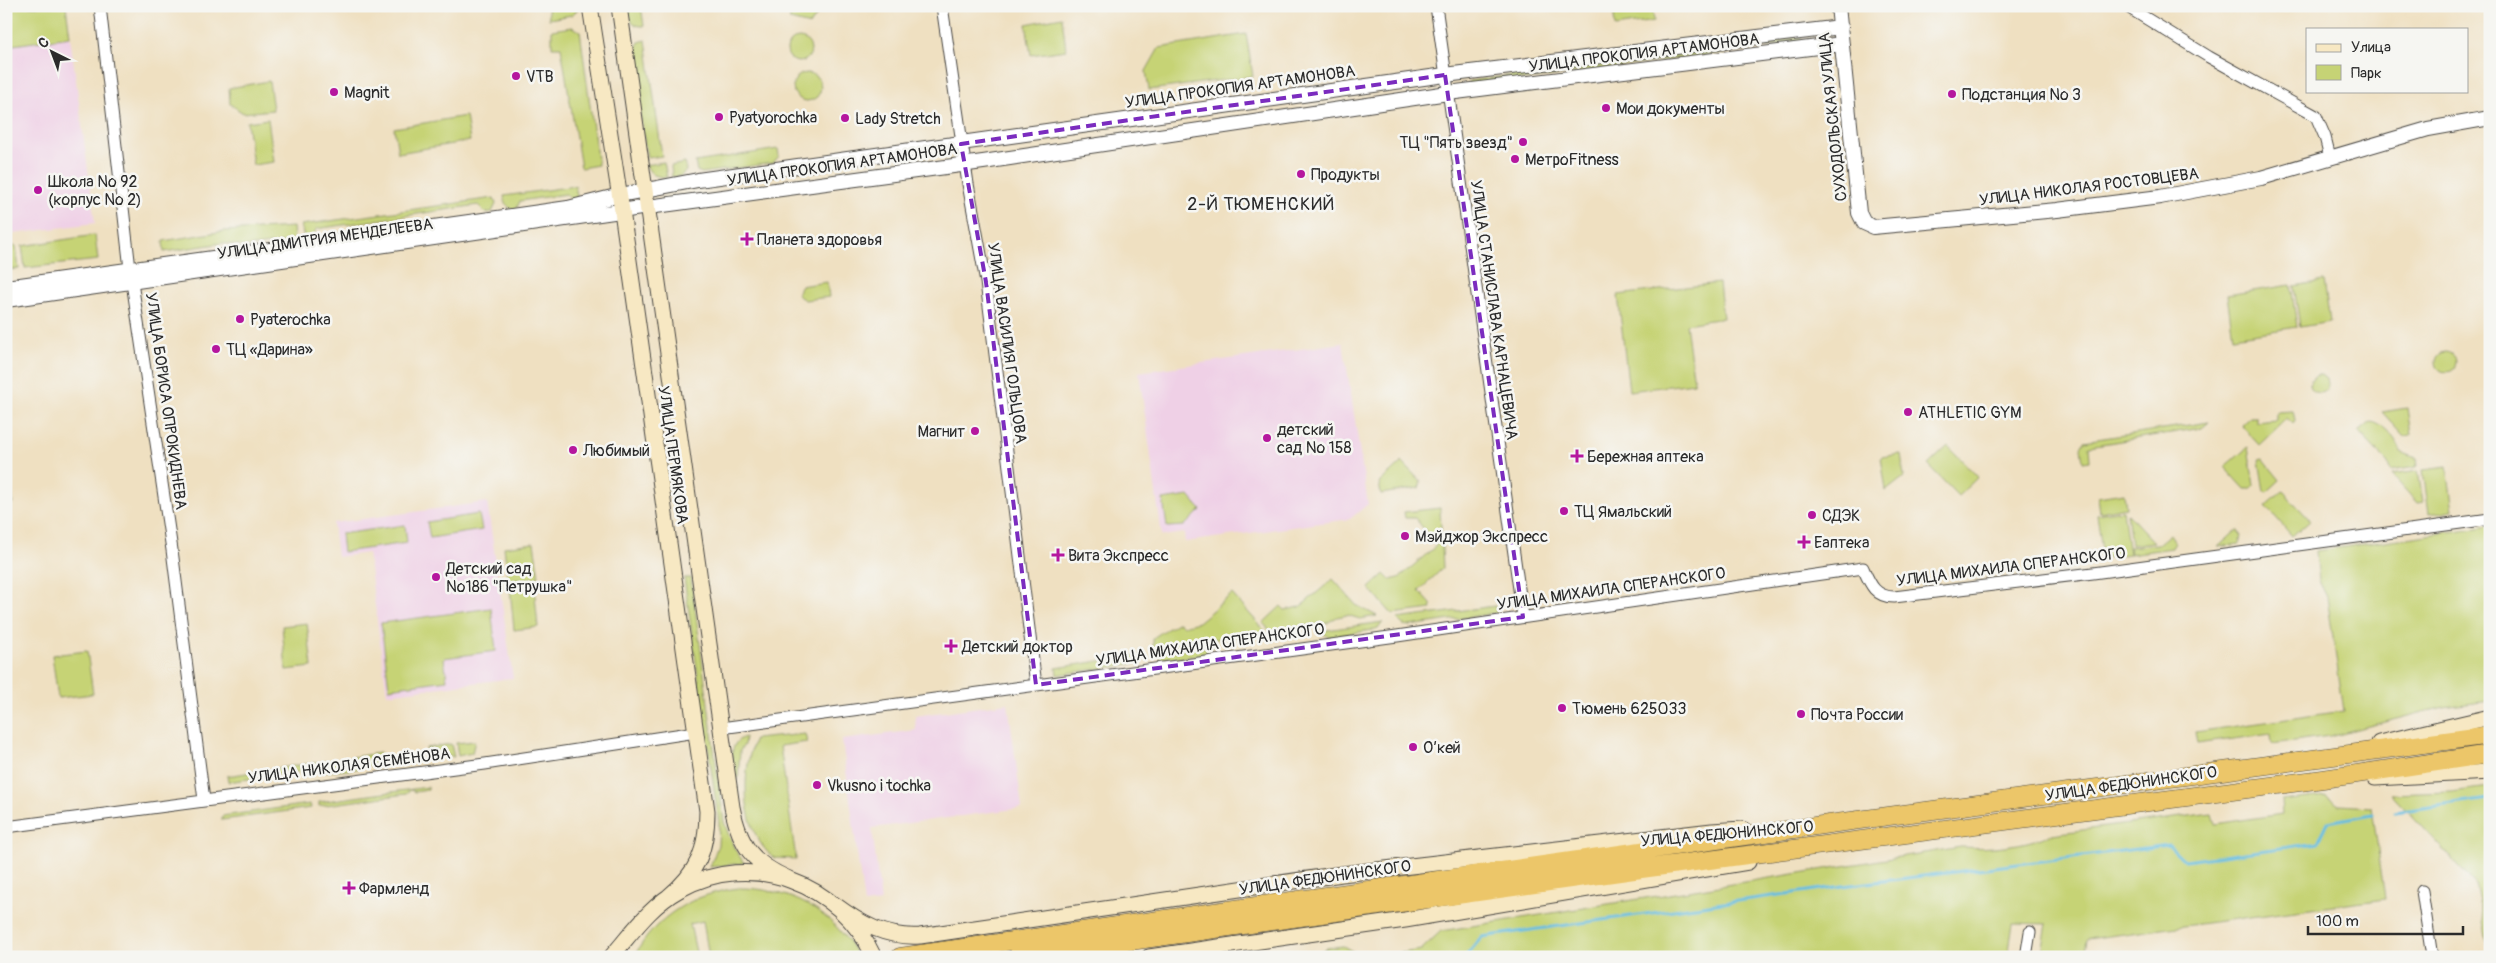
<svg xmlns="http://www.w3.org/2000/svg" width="2496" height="963" font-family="Pangolin,sans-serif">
<rect width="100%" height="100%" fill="#f6f6f2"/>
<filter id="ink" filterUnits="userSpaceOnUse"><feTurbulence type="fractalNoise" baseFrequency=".02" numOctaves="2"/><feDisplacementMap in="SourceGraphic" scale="10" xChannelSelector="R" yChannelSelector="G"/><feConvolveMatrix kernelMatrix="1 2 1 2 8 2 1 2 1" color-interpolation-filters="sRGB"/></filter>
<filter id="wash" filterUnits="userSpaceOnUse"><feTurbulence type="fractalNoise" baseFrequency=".0096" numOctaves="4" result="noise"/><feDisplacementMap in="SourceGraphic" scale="20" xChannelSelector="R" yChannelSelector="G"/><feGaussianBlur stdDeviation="1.12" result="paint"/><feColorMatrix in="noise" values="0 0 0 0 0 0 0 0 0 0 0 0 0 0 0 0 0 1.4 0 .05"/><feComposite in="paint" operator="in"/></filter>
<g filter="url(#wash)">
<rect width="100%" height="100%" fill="#efe0c1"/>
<!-- built -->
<path fill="#efd0e6" d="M6 6H66L95 223 6 235Z
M1343 343 1368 504 1350 519 1185 542 1184 533 1162 536 1139 372Z
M487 502 513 678 387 694 368 553 337 557 333 523Z
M1008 703 1022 808 872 828 881 902 864 904 842 740 916 730 915 716Z"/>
<!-- green -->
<path fill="#c6d375" stroke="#787f50" d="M6 6H66L70 37 6 46Z
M555 6H578V9L572 15 549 19 548 8Z
M625 6H641L644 26C632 27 628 17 625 6Z
M789 6H823L810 25 790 20Z
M1613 6H1652L1654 21 1615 27Z
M1062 17 1066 50 1031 55 1026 24Z
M572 27 580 31 598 165 581 168 561 47H552V30Z
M1246 34 1253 76 1149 90 1146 71 1159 48Z
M1801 36 1802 42 1469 87V81Z
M787 50a12 12 0 1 1 24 0a12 12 0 1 1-24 0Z
M646 40 662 156 647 158 631 57 639 42Z
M793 87a14 14 0 1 1 28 0a14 14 0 1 1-28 0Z
M269 81 273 110 243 113 230 104 229 88Z
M466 116 470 141 398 153 394 128Z
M268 119 274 162 253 165 247 122Z
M778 149 779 156 773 163 702 173 697 171 695 162Z
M664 162 667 177C655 177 651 175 646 165Z
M685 163 686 171 681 176 672 177 671 166Z
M575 186 578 201 573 202 566 194 520 201 517 208 511 209 505 203 504 196Z
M494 198 496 204 492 212 486 213 478 205 316 229 314 237 307 239 303 234 301 225Z
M293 227 294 237 288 242 245 247 223 243 164 252 163 241 225 231Z
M95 235 98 260 25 268 22 246Z
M16 246 19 269 6 270V247Z
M2324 281 2330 322 2300 327 2294 286Z
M827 282 829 297 805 300 797 295 800 286Z
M1719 283 1723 318 1686 324 1694 383 1629 391 1618 295Z
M2291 285 2297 327 2233 337 2227 295Z
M2436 362a10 10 0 1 1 20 0a10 10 0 1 1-20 0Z
M2310 384a9 9 0 1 1 18 0a9 9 0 1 1-18 0Z
M2407 408 2411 435 2404 436 2382 412Z
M2293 411 2295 420 2293 424 2287 418 2259 445 2241 425 2250 417H2256V422L2276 420V412Z
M2209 422 2202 428 2089 446 2090 461 2083 462 2081 447 2084 441Z
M2371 422C2384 424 2397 439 2401 452L2416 458 2417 467 2390 471 2388 463 2359 432Z
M1948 446 1978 477 1958 496 1928 465Z
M2248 447 2254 486 2250 489H2245L2225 467Z
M1901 454 1904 477 1886 491 1881 457Z
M2263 459 2280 480 2267 492 2264 491 2259 460Z
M1402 462 1421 482 1419 488 1381 494 1379 483Z
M2447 467 2453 510 2429 514 2423 470Z
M6 468H9L13 503 6 504Z
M2418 471 2423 502 2417 503 2392 475Z
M2283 491 2310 520 2292 536 2266 506Z
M2124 493 2126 507 2100 512 2098 497Z
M1189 496 1201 510 1184 526 1167 527 1163 500Z
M1440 508 1443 568 1419 591 1431 604 1432 609 1392 614 1369 588 1384 574 1390 580 1399 578 1437 545 1415 518H1405L1404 512Z
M2123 510 2129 554 2103 558 2097 514Z
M2127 513 2154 542 2131 545Z
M479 514 482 530 430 538 427 522Z
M405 525 407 543 343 552 341 534Z
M2490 526V701L2443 707 2330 736 2272 744 2271 734 2197 744 2195 732 2344 711 2327 597 2319 581 2316 551Z
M2237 530 2242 536 2240 544 2218 547Z
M2170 534 2175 542 2172 548 2130 554 2129 547 2158 544Z
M534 543 539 577 508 581 504 547Z
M684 578H691L724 822 734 848 744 863 710 867 718 845 719 824Z
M1333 579 1356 605 1377 616 1360 619 1347 615 1337 617 1327 623 1271 632 1263 623 1281 606 1285 610 1300 607Z
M534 585 538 627 514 630 510 588Z
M1232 594 1266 632 1153 648V638C1161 632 1170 628 1179 622L1183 626 1198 622Z
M1495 606 1497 613 1410 626 1403 625 1397 619Z
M491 608 496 651 444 658 447 680 389 688 381 623Z
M1383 622 1378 629 1329 637 1319 631Z
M307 623 312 667 286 670 282 626Z
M1214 646 1204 654 1165 661 1155 653Z
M87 651 93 694 58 698 52 655Z
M1143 654 1138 663 1057 675 1056 668Z
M805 734 807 742 780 746 796 859 774 858C742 833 740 775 755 739Z
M745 737 744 745 740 751 738 779H735C733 764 726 743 745 737Z
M475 741 472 753 458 756 456 743Z
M451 744 454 757 428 752 426 748Z
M379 753H381L383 759C356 775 327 770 297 772 274 774 251 779 228 782L227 776Z
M428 787V790L415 792 411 790 406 794 319 806V802Z
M2490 787V954L2475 884 2391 794 2451 792Z
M2326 796 2339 805 2372 807 2385 899 2087 939 2084 957H2041L2047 924 2013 923 2008 957H1374L1421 950 1441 931 1961 847C1992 849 2023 846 2052 834L2212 813 2215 824 2282 814 2281 801Z
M310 804 311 808 222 820V816Z
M739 888C789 888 834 911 858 957H709L703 921 690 924 697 957H634C655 916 694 893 739 888Z
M1343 946 1363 957H1310L1327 948Z"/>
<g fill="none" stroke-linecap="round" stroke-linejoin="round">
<!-- stream -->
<path stroke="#65bde2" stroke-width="3" d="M2394 812 2490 799
M1465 957 1482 937 1843 886 2169 845 2185 861 2318 843 2328 822 2373 814"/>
</g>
</g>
<g filter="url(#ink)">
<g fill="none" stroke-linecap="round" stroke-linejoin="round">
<defs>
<path id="minor" d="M100 6 130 269 172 550 204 800
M942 6 968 184 986 282 1036 685
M1436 6 1523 617
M2126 6 2209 57 2316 116 2325 137 2330 157
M721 728 1397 636 1863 568C1870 584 1875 597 1894 597L2093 573 2490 519
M6 827 485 764 696 732
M2422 891 2432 957
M2026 957 2030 932"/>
<path id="tertiary" d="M1838 6 1859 213 1864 223 1873 227 2057 210 2160 197 2261 178 2428 129 2490 118
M6 287 568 208 620 195 698 180 1445 75 1841 27
M6 300 648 207 983 162 1448 93 1842 44"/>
<path id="secondary" d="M590 6 622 211 707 811C707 850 698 872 668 897
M619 6 732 807C740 846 752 863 789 879
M2379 743 2490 717
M2375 778 2490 772
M834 904C861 924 886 938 920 936L1342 874 1712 831 1742 829
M611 957C632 933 650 906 679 890 751 849 840 883 874 957
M1149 957 1405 920 1748 862"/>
<path id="trunk" d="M900 957 1829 824 2490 735
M1017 957 1641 869 2323 779 2490 754"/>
</defs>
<!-- minor casing -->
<use href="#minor" stroke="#484642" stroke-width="13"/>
<!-- tertiary casing -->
<use href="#tertiary" stroke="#484642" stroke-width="16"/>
<!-- secondary casing -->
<use href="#secondary" stroke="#484642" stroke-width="17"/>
<!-- trunk casing -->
<use href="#trunk" stroke="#484642" stroke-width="19"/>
<!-- minor -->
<use href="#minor" stroke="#fff" stroke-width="11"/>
<!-- tertiary -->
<use href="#tertiary" stroke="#fff" stroke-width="14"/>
<!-- secondary -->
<use href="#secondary" stroke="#f7e8c3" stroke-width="15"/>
<!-- trunk -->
<use href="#trunk" stroke="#ecc669" stroke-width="18"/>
</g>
</g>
<!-- marked area -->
<path fill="none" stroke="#7b2cbf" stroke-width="4" stroke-dasharray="10 6" stroke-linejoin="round" d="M1445 75 1523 617 1036 685 986 282 961 144Z"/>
<!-- markers -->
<g fill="#b5179e" stroke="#f6f6f2" stroke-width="2">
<circle cx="516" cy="76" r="5"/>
<circle cx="334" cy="92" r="5"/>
<circle cx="1952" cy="94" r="5"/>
<circle cx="1606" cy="108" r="5"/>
<circle cx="719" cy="117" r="5"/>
<circle cx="845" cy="118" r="5"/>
<circle cx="1523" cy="142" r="5"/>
<circle cx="1515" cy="159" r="5"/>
<circle cx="1301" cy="174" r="5"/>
<circle cx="38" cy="190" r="5"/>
<path d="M744.5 231.5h5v5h5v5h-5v5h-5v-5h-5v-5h5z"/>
<circle cx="240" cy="319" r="5"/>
<circle cx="216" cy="349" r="5"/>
<circle cx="1908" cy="412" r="5"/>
<circle cx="975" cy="431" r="5"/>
<circle cx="1267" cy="438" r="5"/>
<circle cx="573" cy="450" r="5"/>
<path d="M1574.5 448.5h5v5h5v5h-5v5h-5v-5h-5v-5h5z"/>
<circle cx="1564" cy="511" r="5"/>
<circle cx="1812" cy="515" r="5"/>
<circle cx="1405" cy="536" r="5"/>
<path d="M1801.5 534.5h5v5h5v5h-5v5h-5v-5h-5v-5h5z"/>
<path d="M1055.5 547.5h5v5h5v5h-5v5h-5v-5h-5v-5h5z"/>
<circle cx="436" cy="577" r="5"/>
<path d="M948.5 638.5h5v5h5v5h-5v5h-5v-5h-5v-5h5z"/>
<circle cx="1562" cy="708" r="5"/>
<circle cx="1801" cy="714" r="5"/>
<circle cx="1413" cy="747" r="5"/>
<circle cx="817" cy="785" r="5"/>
<path d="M346.5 880.5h5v5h5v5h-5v5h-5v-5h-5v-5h5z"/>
</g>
<g text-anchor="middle" stroke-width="5" stroke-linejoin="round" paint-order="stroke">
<!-- street labels -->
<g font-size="16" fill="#2b2b2b" stroke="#f6f6f2">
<text transform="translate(1644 52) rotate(-7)" y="6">УЛИЦА ПРОКОПИЯ АРТАМОНОВА</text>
<text transform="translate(1240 86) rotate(-8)" y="6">УЛИЦА ПРОКОПИЯ АРТАМОНОВА</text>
<text transform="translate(1832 117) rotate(-96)" y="6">СУХОДОЛЬСКАЯ УЛИЦА</text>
<text transform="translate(842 164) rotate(-8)" y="6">УЛИЦА ПРОКОПИЯ АРТАМОНОВА</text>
<text transform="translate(2089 186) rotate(-7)" y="6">УЛИЦА НИКОЛАЯ РОСТОВЦЕВА</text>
<text transform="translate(325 238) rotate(-8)" y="6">УЛИЦА ДМИТРИЯ МЕНДЕЛЕЕВА</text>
<text transform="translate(1495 310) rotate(82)" y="6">УЛИЦА СТАНИСЛАВА КАРНАЦЕВИЧА</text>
<text transform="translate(1008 343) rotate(82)" y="6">УЛИЦА ВАСИЛИЯ ГОЛЬЦОВА</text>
<text transform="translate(167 401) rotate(82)" y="6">УЛИЦА БОРИСА ОПРОКИДНЕВА</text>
<text transform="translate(674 455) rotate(82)" y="6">УЛИЦА ПЕРМЯКОВА</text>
<text transform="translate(2011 566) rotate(-7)" y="6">УЛИЦА МИХАИЛА СПЕРАНСКОГО</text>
<text transform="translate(1611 588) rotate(-8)" y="6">УЛИЦА МИХАИЛА СПЕРАНСКОГО</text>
<text transform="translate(1210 644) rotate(-8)" y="6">УЛИЦА МИХАИЛА СПЕРАНСКОГО</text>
<text transform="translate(349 765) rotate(-7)" y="6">УЛИЦА НИКОЛАЯ СЕМЁНОВА</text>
<text transform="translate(2131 783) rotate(-8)" y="6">УЛИЦА ФЕДЮНИНСКОГО</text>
<text transform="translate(1727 833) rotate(-5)" y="6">УЛИЦА ФЕДЮНИНСКОГО</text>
<text transform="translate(1325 877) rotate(-8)" y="6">УЛИЦА ФЕДЮНИНСКОГО</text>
</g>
<!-- poi labels -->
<g font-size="16" fill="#2b2b2b" stroke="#f6f6f2" text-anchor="start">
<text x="526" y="82">VTB</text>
<text x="344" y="98">Magnit</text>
<text x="1962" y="100">Подстанция № 3</text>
<text x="1616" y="114">Мои документы</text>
<text x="729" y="123">Pyatyorochka</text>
<text x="855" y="124">Lady Stretch</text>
<text x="1513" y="148" text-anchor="end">ТЦ "Пять звезд"</text>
<text x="1525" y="165">МетроFitness</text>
<text x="1311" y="180">Продукты</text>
<text x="48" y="187">Школа № 92<tspan x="48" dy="18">(корпус № 2)</tspan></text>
<text x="757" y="245">Планета здоровья</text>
<text x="250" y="325">Pyaterochka</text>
<text x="226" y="355">ТЦ «Дарина»</text>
<text x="1918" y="418">ATHLETIC GYM</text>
<text x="1277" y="435">детский<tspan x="1277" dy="18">сад № 158</tspan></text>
<text x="965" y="437" text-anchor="end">Магнит</text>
<text x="583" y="456">Любимый</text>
<text x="1587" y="462">Бережная аптека</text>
<text x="1574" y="517">ТЦ Ямальский</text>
<text x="1822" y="521">СДЭК</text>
<text x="1415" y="542">Мэйджор Экспресс</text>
<text x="1814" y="548">Еаптека</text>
<text x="1068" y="561">Вита Экспресс</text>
<text x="446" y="574">Детский сад<tspan x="446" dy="18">№186 "Петрушка"</tspan></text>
<text x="962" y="652">Детский доктор</text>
<text x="1572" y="714">Тюмень 625033</text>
<text x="1811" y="720">Почта России</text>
<text x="1423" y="753">О’кей</text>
<text x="827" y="791">Vkusno i tochka</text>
<text x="359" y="894">Фармленд</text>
</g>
<!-- neighbourhood labels -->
<g font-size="18" letter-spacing="1" fill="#2b2b2b" stroke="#f6f6f2">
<text x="1261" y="210">2-Й ТЮМЕНСКИЙ</text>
</g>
</g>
<!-- margin -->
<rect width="2496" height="963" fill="none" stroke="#f6f6f2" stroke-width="25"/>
<!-- legend -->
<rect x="2306" y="28" width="162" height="65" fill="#f6f6f2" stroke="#a5a5a2"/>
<rect x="2316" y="44" width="25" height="8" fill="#f7e8c3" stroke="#a5a5a2"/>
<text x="2351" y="52" font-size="15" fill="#2b2b2b">Улица</text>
<rect x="2316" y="65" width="25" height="15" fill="#c6d375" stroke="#a5a5a2"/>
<text x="2351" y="78" font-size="15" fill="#2b2b2b">Парк</text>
<!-- north arrow -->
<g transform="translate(52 52) rotate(318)" stroke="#f6f6f2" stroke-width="4" paint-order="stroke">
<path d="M0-4L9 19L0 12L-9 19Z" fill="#2b2b2b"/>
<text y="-8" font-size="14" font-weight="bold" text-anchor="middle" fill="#2b2b2b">С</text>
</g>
<!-- scale -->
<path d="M2308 926v8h155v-8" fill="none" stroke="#2b2b2b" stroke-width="2.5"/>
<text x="2316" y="926" font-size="15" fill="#2b2b2b" stroke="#f6f6f2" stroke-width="4" paint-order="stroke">100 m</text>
</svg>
